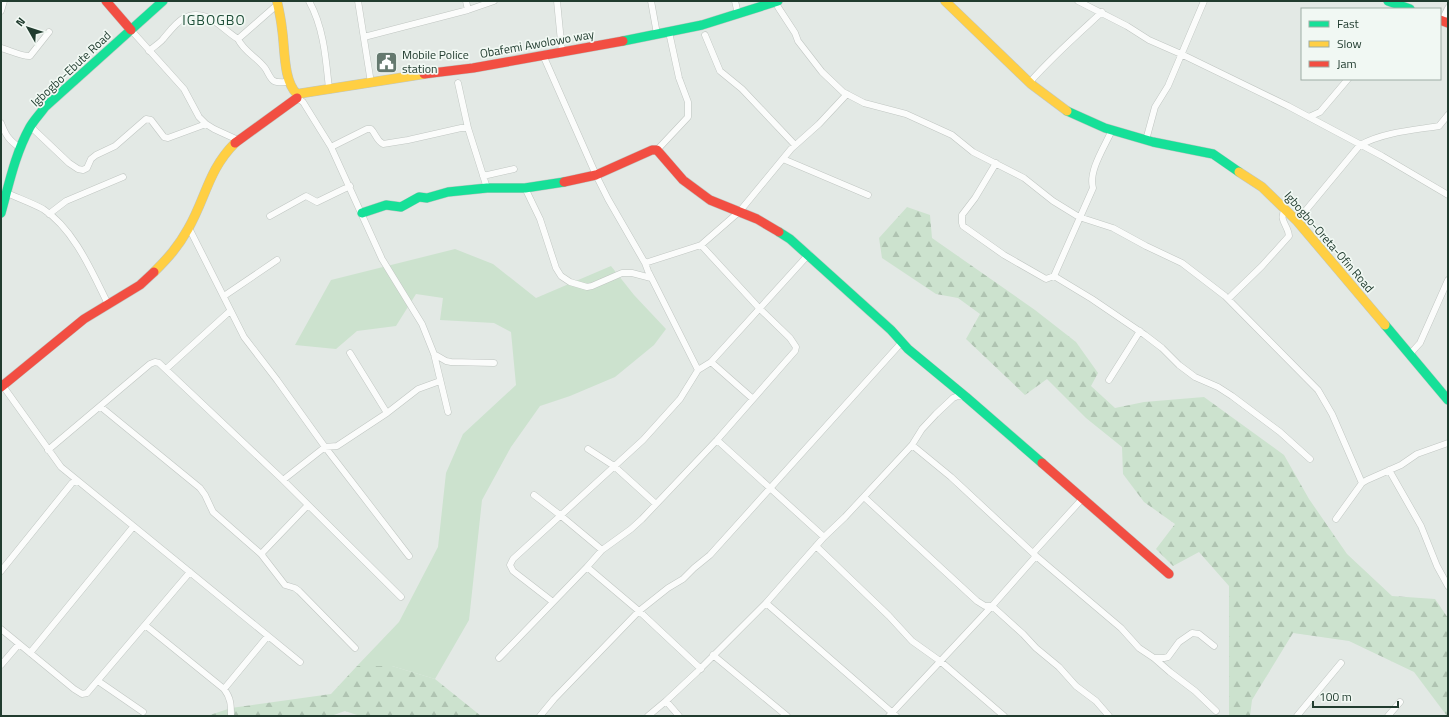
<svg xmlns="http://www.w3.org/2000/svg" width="1449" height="717" font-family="'Titillium Web',sans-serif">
<defs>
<pattern id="forest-firs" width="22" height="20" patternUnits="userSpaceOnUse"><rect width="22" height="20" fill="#cce2ce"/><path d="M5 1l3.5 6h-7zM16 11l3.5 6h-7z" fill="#afc3b1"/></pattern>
</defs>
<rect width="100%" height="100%" fill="#e3e9e5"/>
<!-- grass -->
<path fill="#cce2ce" d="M455 249 493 264 536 298 611 266 634 295 666 329 654 345 615 377 570 396 540 406 511 447 482 500 469 620 435 679 392 666H357L399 622 438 547 446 473 463 434 516 385 511 332 494 323 440 320 443 298 416 294 396 326 357 331 336 349 295 345 331 280Z"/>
<!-- forest -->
<path fill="url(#forest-firs)" d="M907 207 930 215 932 238 1035 310 1076 342 1098 373 1091 386 1115 408 1144 402 1204 397 1284 455 1309 499 1347 554 1392 596 1435 599 1448 618V716H1447L1414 672 1349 641 1293 633 1252 700 1250 716H1229V586L1199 552 1173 566 1156 549 1175 524 1144 502 1123 474 1122 447 1086 418 1047 379 1025 395 966 339 980 314 958 298 936 294 882 258 879 238Z
M357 666H392L435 679 481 716H360L345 711 331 716H207L231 708 331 694Z"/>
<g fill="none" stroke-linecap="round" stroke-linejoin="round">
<defs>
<path id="street" d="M309 1C324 28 326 60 329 89
M358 1 371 83
M466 1 468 10
M557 1 562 52
M651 1 657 34
M735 1 738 14
M1078 1 1127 26 1149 40 1181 54 1288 106 1382 156 1448 195
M776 2 778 7 795 33 798 41 822 72 843 92 864 103 906 114 952 135 973 152 1024 178 1053 201 1079 217 1113 228 1146 246 1182 263 1225 296 1318 390 1332 414 1362 483
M1 11 4 1
M1442 20 1448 8
M131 30 184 89 199 117 206 124 214 129 238 140
M705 35 720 71 742 89 795 145
M364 37 468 10 494 1
M238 39C244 52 257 57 265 68 268 72 270 79 274 81 278 83 285 82 290 82
M1 48C9 50 23 57 30 56L49 32
M149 51C153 47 159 44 163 39 175 25 185 9 207 17 217 21 228 33 238 39L278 4
M543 55 596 175 608 199 645 263 648 271 698 370
M1030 82C1052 57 1077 35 1102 12
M458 83 468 128
M298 96 297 98 303 102 331 147 382 259 422 324 434 354 448 412
M1309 117 1320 112 1348 79
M1 123C6 136 9 140 20 148
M30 126 69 163 78 169 83 170 87 168 91 159 96 155 115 146 146 119 151 120 164 137 168 138 206 124
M1146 140 1155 107 1168 86 1204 1
M331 147 367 129H371C376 134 376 140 383 144L408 140 461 128H468L487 188
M657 150 688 117V102L679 78 669 32
M783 159 868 195
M996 163 975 198 962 215V223L963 226 1004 255 1046 279 1054 276 1093 188C1088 171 1105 146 1112 130
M483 176 514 169
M525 188 540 219 556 268 561 276 570 282 587 287 592 286 622 273H632L651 278
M7 193C18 198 32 203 43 209 74 229 92 272 108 304
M49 214 66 201 123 177
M270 216 306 196 317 202 350 186
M1297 221 1360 145C1384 132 1414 130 1439 126L1448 115
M189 228 244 337 277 380 325 447 409 556
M645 263 701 245 740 211 791 149 819 124 847 94
M1054 276 1092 299 1145 335 1162 348 1179 365 1195 377 1218 387 1232 396 1280 432 1310 459
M224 296 277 260
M1228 299 1262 266 1289 236C1288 224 1278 221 1285 209
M350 353 387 413
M434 354 446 361 451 362 494 363
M1410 354 1420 343 1448 280
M711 362 809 254
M166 369 230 311
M1109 380 1140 331
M3 386 61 467 300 662
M101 407 200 488 205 495 213 512 261 554 285 585 295 588 299 591 355 648
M717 440 824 537
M912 445 951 477 1036 556 1121 628 1139 648 1154 658 1170 672 1195 691 1216 711
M588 449 614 466 656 504
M48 450 150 364 155 362 159 363 283 480 401 597
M1389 470 1421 526 1437 566 1448 586
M283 480 325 447 337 446 387 413 418 389 440 381
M534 495 560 515 602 550
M864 497 977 601 985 606H992L1023 634 1036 648 1059 667 1076 686 1096 701 1109 716
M1336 519 1362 483 1367 480 1401 465 1417 454 1448 443
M816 546 889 616 912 641 940 661 1004 716
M1033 553 1082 499
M261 554 307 506
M587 567 639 611 701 669
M1 571 72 483 77 481
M553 602 513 571 510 565 513 559 643 440 680 399 698 370 711 362 753 399
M766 603 896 716
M145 625 224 689C231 698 231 705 231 716
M1 629 74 689 82 694 87 693 190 572
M30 653 133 527
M713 655 787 716
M499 658 587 567 602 550 631 529 642 519 717 440 795 351 796 347 790 338 759 308 701 245
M1154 658H1164L1168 657 1179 642 1192 633 1199 634 1214 646
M1 665 19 644
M98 681 143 712
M224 689 267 637
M666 701 679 716
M540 716 554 699 639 611 668 588 683 579 694 568 710 555 902 342
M648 716 666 701 697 672 766 603 824 537 845 517 912 445 922 429 936 414 953 398 958 396 966 397
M889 716 992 606 1036 556
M1297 716 1341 663
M1388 716 1400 702"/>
<path id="fast" d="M1388 1 1410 9
M623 41 702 25 778 1
M1067 111 1105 128 1153 142 1213 154 1239 172
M1 213C9 184 15 154 30 127 34 120 40 114 45 107L163 1
M362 213 386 205 401 207 419 197 427 198 448 192 487 188H525L564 182
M779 232 790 239 891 330 908 349 966 397 1042 463
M1385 325 1448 400"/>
<path id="slow" d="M277 1C279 10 281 19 282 29 285 47 283 81 297 94L424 74
M945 1 1031 84 1067 111
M1239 172 1262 187 1297 221 1385 325
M154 272C168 258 178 247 188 229 206 198 208 170 235 143"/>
<path id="jam" d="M106 1 131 30
M1440 20 1448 23
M424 74 473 68 623 41
M235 143 297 98
M564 182 596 175 652 150H657L683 180 710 200 757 219 779 232
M1 387 84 319 140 285 154 272
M1042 463 1169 574"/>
</defs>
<!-- street casing -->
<use href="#street" stroke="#c0c6c2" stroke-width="7"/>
<!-- fast casing -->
<use href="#fast" stroke="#bfc6c2" stroke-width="10"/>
<!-- slow casing -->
<use href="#slow" stroke="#bfc6c2" stroke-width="10"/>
<!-- jam casing -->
<use href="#jam" stroke="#bfc6c2" stroke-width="10"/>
<!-- street -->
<use href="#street" stroke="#fbfcfb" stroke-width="6"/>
<!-- fast -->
<use href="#fast" stroke="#16e098" stroke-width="9"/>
<!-- slow -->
<use href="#slow" stroke="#ffcf43" stroke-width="9"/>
<!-- jam -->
<use href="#jam" stroke="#f24e42" stroke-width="9"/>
</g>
<!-- icons -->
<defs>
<symbol id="civic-square" viewBox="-11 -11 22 22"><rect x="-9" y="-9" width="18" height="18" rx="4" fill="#65796f" stroke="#f1f8f3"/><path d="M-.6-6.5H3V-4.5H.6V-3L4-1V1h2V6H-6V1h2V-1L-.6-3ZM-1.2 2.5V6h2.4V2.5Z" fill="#fff"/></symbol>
</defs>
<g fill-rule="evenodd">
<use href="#civic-square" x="374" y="50" width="25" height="25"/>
</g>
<g text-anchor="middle" stroke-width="3.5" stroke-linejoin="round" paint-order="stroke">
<!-- street labels -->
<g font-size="12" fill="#213c2f" stroke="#f1f8f3">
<text transform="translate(537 44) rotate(-10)" y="4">Obafemi Awolowo way</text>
<text transform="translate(71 69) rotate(-43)" y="4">Igbogbo-Ebute Road</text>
<text transform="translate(1329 242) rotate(49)" y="4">Igbogbo-Oreta-Ofin Road</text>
</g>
<!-- poi labels -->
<g font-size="12" fill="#213c2f" stroke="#f1f8f3" text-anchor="start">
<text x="402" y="59">Mobile Police<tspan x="402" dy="14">station</tspan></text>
</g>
<!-- quarter labels -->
<g font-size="14" letter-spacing="1" fill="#1d4e38" stroke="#f1f8f3">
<text x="214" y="25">IGBOGBO</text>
</g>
</g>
<!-- border -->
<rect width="1449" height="717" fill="none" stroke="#213c2f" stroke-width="4"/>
<!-- legend -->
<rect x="1301" y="8" width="140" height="72" fill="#f1f8f3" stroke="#9eada5"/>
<rect x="1309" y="21" width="20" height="6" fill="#16e098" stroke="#9eada5"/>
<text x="1337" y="28" font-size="12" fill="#213c2f">Fast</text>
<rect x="1309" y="41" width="20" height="6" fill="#ffcf43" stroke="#9eada5"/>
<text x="1337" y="48" font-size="12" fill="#213c2f">Slow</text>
<rect x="1309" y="61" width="20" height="6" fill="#f24e42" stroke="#9eada5"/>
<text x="1337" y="68" font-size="12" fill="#213c2f">Jam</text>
<!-- north arrow -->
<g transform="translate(28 28) rotate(309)" stroke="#f1f8f3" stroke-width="3" paint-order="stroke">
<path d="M0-3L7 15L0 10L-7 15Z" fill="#213c2f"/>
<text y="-6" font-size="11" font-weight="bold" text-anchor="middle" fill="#213c2f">N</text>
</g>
<!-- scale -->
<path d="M1313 701v6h85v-6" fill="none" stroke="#213c2f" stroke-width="2"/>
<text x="1319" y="701" font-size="12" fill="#213c2f" stroke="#f1f8f3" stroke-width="3" paint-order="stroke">100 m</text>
</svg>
